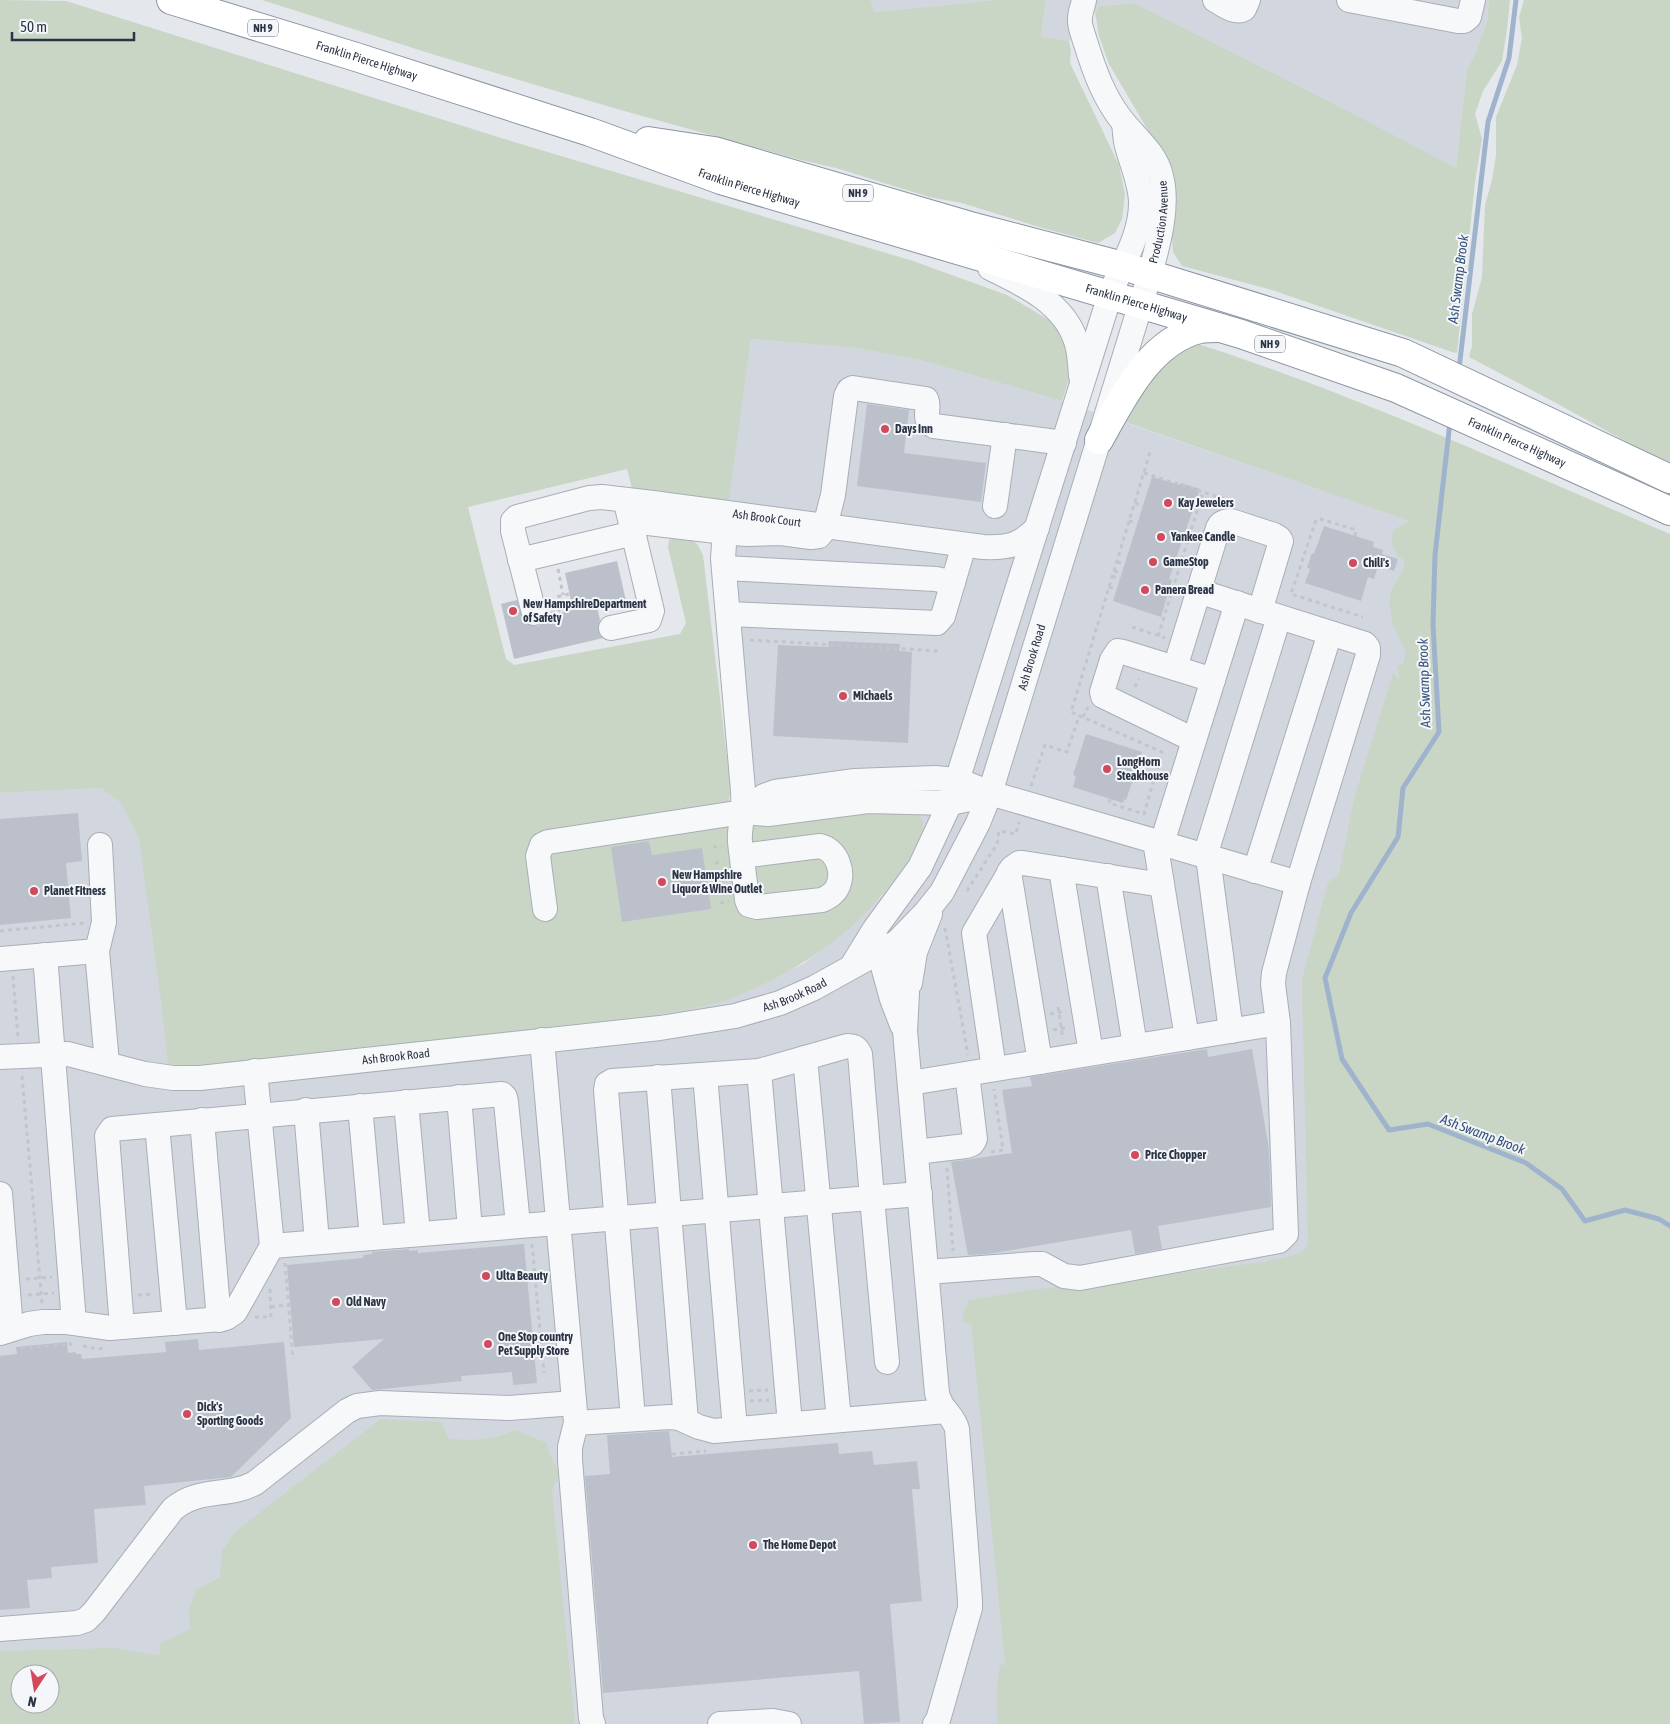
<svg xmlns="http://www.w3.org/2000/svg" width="1670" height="1724" font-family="'Asap Condensed',sans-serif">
<rect width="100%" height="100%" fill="#e4e7ec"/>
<!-- built -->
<path fill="#d2d6de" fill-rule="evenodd" d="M871 0H996L874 12Z
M1046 0H1489L1487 22 1476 52 1467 69 1456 169 1323 98 1134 3 1100 6 1069 41 1041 38Z
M751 339 856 348 920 360 1062 401 1438 530 1321 1260 970 1309 1011 1724H0V793L139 786 654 1016 702 1006 734 997 803 964 844 933 881 897 924 825 919 816 909 809 743 812 726 513ZM20 1674H50V1704H20Z"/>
<!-- green -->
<path fill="#c9d6c5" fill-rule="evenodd" d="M0 0 66 1 514 142 913 261 1007 295 1054 323 1061 333 1072 370 1062 401 920 360 856 348 751 339 728 506 634 496 627 469 468 507 506 659 514 665 680 634 686 623 668 547 669 540C677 537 690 537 697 544 699 546 701 552 703 555L731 791 729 800 743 812 909 809C912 811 916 813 919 815 932 830 915 851 906 863 898 874 890 886 881 896 844 941 789 975 735 997 710 1007 681 1010 654 1016L196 1066 168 1064 162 1008 139 838 121 803 101 788 0 793Z
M262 0H871L874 12 996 0H1046L1041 37 1069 41 1071 50 1070 63 1119 165 1125 194 1122 219 1115 233 1098 243 1039 227 962 203 929 197 836 168 801 160 617 109 435 55Z
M1489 0H1510L1507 29 1502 61 1483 91 1475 114 1482 139 1475 182 1457 353 1452 352 1272 290 1182 266 1173 252 1166 161 1109 64 1099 36 1095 12 1100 6 1134 3 1323 98 1456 168 1467 69 1476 52 1487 22Z
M1524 0H1670V466L1558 404 1469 357 1472 346V314L1482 277 1485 205 1492 180 1496 155V117L1517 65 1522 38 1519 17Z
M1195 343C1357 395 1513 467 1670 534V1724H997V1687L1000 1664 1005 1666 971 1323H963V1313L969 1300 1029 1290 1136 1279 1263 1262 1299 1254 1308 1245 1302 980 1328 883 1339 874 1354 799 1393 673 1400 681 1397 666 1403 664 1406 652 1393 625 1389 602 1392 588 1403 571 1405 561C1392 553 1391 544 1393 530L1410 521 1125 422 1144 384 1175 351Z
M381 1419 441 1422 449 1439C472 1441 494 1440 515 1430L547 1443 549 1453 560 1474 552 1490 575 1724H0V1651L114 1648 160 1656V1643L190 1630 189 1611 196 1590 220 1577 222 1551 236 1531ZM20 1674H50V1704H20Z"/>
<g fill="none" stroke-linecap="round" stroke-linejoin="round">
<!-- stream -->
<path stroke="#9fb4cc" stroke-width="5" d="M1459 369 1488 122 1509 58 1516 0
M1450 422 1435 555 1433 625 1439 732 1403 788 1398 837 1351 913 1325 978 1342 1059 1389 1130 1428 1124 1526 1163 1562 1189 1585 1221 1625 1210 1659 1219 1670 1226"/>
</g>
<!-- building -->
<path fill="#bbc0ca" d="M867 404 909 410 904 453 986 463 981 502 857 486Z
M1152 477 1180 485 1181 483 1200 489 1169 579 1172 580 1161 617 1113 601Z
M1324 526 1374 542 1373 547 1383 550 1382 554 1398 559 1394 571 1378 566 1374 579 1368 577 1361 601 1305 583 1310 569 1307 568 1312 553 1314 554Z
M617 561 626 601 597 607 600 620 598 630 603 638 514 659 501 604 517 600 524 622 531 626H538L544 622 547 616 573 610 565 573Z
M829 641 900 644 899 651 912 652 908 743 773 736 778 645 828 647Z
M1086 734 1142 752 1126 800 1124 799 1123 803 1073 787 1076 776 1073 775Z
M78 813 82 861 66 863 71 918 0 925V819Z
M649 841 652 855 702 848 711 909 622 922 611 847Z
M1207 1049 1208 1057 1252 1049 1269 1149 1271 1207 1158 1226 1162 1249 1135 1254 1131 1230 988 1254 968 1255 951 1162 1012 1153 1002 1090 1032 1086 1030 1077Z
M524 1244 537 1383 513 1385 512 1372 461 1376 462 1381 372 1390 352 1367 384 1339 294 1347 287 1265 363 1258V1255L372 1254V1252L409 1249V1251L418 1250V1253Z
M198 1339 199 1350 284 1342 291 1418 231 1477 144 1486 146 1505 94 1509 98 1563 51 1567 52 1578 27 1580 30 1608 0 1610V1356L17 1354 16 1347 67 1342 68 1353 76 1352V1354H81L82 1359 166 1352 165 1342Z
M669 1431 672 1457 838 1443 839 1454 872 1451 874 1465 917 1461 920 1489H912L922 1601 890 1604 900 1722 864 1724 859 1671 603 1693 585 1476 610 1474 607 1435Z"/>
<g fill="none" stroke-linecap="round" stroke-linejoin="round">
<defs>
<g id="minor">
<path d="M1215 0C1224 5 1235 14 1244 9L1248 0"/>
<path d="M1349 0 1458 21H1464L1469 17 1473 0"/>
<path d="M990 268C1023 284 1064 303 1076 341 1080 352 1080 365 1081 376"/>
<path d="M995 506 1005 435"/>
<path d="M726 513 723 559 742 779C743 789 744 800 743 810 742 821 739 831 740 842 742 861 745 881 747 900L749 905 757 907 822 900C828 897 834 894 837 888 845 872 837 850 820 846L742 856"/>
<path d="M631 521 725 532 746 534 781 533 811 537 819 536 824 530 833 495 846 396 849 390 853 388 926 399C931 408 921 420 934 426L1064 443"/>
<path d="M520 560 634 533"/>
<path d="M724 568 936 579 953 583"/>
<path id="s1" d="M534 613 513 531V521L517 517 589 498 602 497 653 503 983 547C1008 548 1019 546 1037 528"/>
<path d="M728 614 937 623 943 616 964 545"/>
<path d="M611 628 649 620 652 611 627 507"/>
<path d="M1175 668 1218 528C1221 522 1225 521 1231 521L1274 535 1279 538 1281 541 1260 611"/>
<path d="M1194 740 1103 696 1102 692 1112 660 1118 651 1123 652 1213 680"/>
<path d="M743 812 764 796 775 792 855 781 935 778 958 780 990 793 1298 883"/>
<path d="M1155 841 1187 1038"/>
<path d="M1162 843 1237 603"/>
<path d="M100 845 104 922 97 951 107 1063"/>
<path d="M1205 856 1279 617"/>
<path d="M1208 857 1231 1031"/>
<path d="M1061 869 1091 1053"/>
<path d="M1255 871 1330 633"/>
<path d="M1009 872 1040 1062"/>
<path d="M1108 876 1135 1046"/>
<path d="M545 909 538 856 542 845 548 842 743 812 768 814 868 801 950 803 965 800"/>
<path d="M875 937 892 999 902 1025"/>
<path d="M897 942 907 993 905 1031 937 1393C940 1410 953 1414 957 1429L970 1600V1608L938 1720 935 1724"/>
<path d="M45 955 74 1323"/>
<path d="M0 959 97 951"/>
<path d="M852 966 874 930 920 867 950 803 1110 295C1121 265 1141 237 1141 203 1141 184 1132 165 1127 146 1125 139 1125 131 1124 123"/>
<path d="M910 983 915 952 930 914"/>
<path d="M542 1040 576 1423 570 1447V1460L591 1718 593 1724"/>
<path id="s2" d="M0 1057 68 1054 145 1074 173 1078H200L660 1028 735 1016 780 1003 814 988 897 942 926 912 942 892 978 823 990 793 1150 274C1158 245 1169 206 1161 176 1156 154 1138 140 1124 123 1104 99 1094 70 1085 41 1083 34 1079 25 1080 19 1080 12 1083 6 1084 0"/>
<path d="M805 1058 839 1420"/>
<path d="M994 1069 974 933 1012 868 1019 863H1023L1162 885"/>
<path d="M759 1071 790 1424"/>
<path d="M705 1075 735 1429"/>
<path d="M658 1077 686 1421"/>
<path d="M910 1083 1278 1023"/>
<path d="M459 1097 470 1230"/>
<path d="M406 1102 418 1234"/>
<path d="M360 1106 372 1238"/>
<path d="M306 1110 317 1242"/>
<path d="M202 1120 219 1320"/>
<path d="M157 1125 175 1323"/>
<path d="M916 1152 966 1146 972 1144 975 1139 967 1074"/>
<path d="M0 1194 11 1329"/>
<path d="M272 1246 920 1194"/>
<path d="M927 1272 1034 1264H1042L1064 1276 1080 1278 1279 1241 1286 1234 1278 1023 1273 984 1274 973 1298 883 1368 655V648L1365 644 1198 591"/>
<path d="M122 1327 107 1136 112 1129 502 1094 505 1097 506 1102 518 1225"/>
<path d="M0 1333 29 1324 43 1322H67L110 1328 221 1319 226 1318 235 1312 272 1246 255 1071"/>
<path d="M633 1419 606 1090 607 1084 612 1081 759 1071 847 1046C855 1046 857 1048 860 1054L872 1198 887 1362"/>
<path d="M576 1423 670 1417 679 1418 699 1427 714 1431 946 1411"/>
<path d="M0 1629 77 1623 86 1620 94 1612 173 1509C199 1487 227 1498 255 1483L347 1411 357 1406 380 1403 509 1408 574 1403"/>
<path d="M720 1724 773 1721 789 1724"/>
</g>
<g id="highway">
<path id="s3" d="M171 0 356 57 590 132 721 180 1241 334 1396 388 1670 511"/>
<path d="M648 141 714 151 970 226 1123 266 1403 353 1670 479"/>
<path d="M1099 440C1122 399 1149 341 1200 329 1206 328 1213 328 1219 328"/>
</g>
</defs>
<!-- minor casing -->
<use href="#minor" stroke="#a9aeb7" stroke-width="26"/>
<!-- highway casing -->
<use href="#highway" stroke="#8b94a3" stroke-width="30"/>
<!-- path -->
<path stroke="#c2c5cb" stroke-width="3" stroke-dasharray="4 4" stroke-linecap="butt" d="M1144 473 1231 501
M1135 503 1143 506
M1129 521 1137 523
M1355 536 1356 530 1353 529 1321 519 1316 520 1291 594 1363 617
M1117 562 1125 564
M558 569 563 595
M1114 571 1122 574
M1112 576 1120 579
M1109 587 1117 589
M551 613 559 611 556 597 569 594
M1132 627 1165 638
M1158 636 1203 492
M750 640 939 651
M1135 687 1139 679
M1083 717 1088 707
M1031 786 1045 745 1067 752 1079 716
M1110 799 1109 803 1144 814 1162 752 1071 712 1151 449
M713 847 722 846
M715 863 724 861
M967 891 997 844 999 831 1016 834 1019 822
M720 903 729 901
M945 928 968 1055
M0 931 84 923
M13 976 18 1037
M1058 1007 1063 1039
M1050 1014 1066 1011
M1053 1030 1069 1027
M22 1076 42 1303
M991 1152 1003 1150 994 1089
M947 1168 953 1251
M532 1244 544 1373
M285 1263 293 1359
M26 1279 52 1277
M28 1295 54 1293
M138 1295 154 1294
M271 1307 288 1305
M255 1317H271L270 1289
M83 1346 93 1348 106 1349
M21 1348 72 1344
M749 1391 768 1390
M750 1401 769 1400
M672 1454 706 1451"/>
<!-- minor -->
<use href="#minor" stroke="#f7f8fa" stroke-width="24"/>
<!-- highway -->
<use href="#highway" stroke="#fff" stroke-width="28"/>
</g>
<!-- markers -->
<g fill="#d1495b" stroke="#f4f6f9" stroke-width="2">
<circle cx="885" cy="429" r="5"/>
<circle cx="1168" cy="503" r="5"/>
<circle cx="1161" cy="537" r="5"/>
<circle cx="1153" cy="562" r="5"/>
<circle cx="1353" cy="563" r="5"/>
<circle cx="1145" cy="590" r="5"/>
<circle cx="513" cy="611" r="5"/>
<circle cx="843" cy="696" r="5"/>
<circle cx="1107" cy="769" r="5"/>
<circle cx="662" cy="882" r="5"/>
<circle cx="34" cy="891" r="5"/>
<circle cx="1135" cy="1155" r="5"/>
<circle cx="486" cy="1276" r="5"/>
<circle cx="336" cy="1302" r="5"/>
<circle cx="488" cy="1344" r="5"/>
<circle cx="187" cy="1414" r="5"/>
<circle cx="753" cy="1545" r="5"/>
</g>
<g text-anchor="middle" stroke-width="4" stroke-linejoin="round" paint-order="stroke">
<!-- shield labels -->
<g fill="#f4f6f9" stroke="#676e7b" stroke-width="1">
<rect x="248" y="19.5" width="30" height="17" rx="4"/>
<rect x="843" y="184.5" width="30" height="17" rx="4"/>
<rect x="1255" y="335.5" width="30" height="17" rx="4"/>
</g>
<g font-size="11" font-weight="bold" fill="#2b3445">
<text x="263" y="32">NH 9</text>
<text x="858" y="197">NH 9</text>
<text x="1270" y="348">NH 9</text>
</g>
<!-- street labels -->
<g font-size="12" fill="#2b3445" stroke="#f4f6f9">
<text dy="4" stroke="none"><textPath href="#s3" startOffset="205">Franklin Pierce Highway</textPath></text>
<text dy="4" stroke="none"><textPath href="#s3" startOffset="608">Franklin Pierce Highway</textPath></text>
<text dy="4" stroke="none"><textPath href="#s2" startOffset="1694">Production Avenue</textPath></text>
<text dy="4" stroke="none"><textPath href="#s3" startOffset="1012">Franklin Pierce Highway</textPath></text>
<text dy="4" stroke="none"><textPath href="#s3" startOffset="1418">Franklin Pierce Highway</textPath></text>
<text dy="4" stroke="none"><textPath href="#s1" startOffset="354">Ash Brook Court</textPath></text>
<text dy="4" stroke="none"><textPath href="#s2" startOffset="1240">Ash Brook Road</textPath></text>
<text dy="4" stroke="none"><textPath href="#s2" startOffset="805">Ash Brook Road</textPath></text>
<text dy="4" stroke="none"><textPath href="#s2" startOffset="400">Ash Brook Road</textPath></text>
</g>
<!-- poi labels -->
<g font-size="12" font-weight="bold" fill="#2b3445" stroke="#f4f6f9" text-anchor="start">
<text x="895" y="433">Days Inn</text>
<text x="1178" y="507">Kay Jewelers</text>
<text x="1171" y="541">Yankee Candle</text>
<text x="1163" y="566">GameStop</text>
<text x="1363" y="567">Chili's</text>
<text x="1155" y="594">Panera Bread</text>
<text x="523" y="608">New HampshireDepartment<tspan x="523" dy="14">of Safety</tspan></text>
<text x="853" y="700">Michaels</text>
<text x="1117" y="766">LongHorn<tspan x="1117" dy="14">Steakhouse</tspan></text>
<text x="672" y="879">New Hampshire<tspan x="672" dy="14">Liquor &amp; Wine Outlet</tspan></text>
<text x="44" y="895">Planet Fitness</text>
<text x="1145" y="1159">Price Chopper</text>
<text x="496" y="1280">Ulta Beauty</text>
<text x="346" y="1306">Old Navy</text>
<text x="498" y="1341">One Stop country<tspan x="498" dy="14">Pet Supply Store</tspan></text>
<text x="197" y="1411">Dick's<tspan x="197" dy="14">Sporting Goods</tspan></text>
<text x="763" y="1549">The Home Depot</text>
</g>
<!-- water labels -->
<g font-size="14" font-style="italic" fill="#34527a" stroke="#f4f6f9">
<text transform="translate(1458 279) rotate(-83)" y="5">Ash Swamp Brook</text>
<text transform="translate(1424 683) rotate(-92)" y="5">Ash Swamp Brook</text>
<text transform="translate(1483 1134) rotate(21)" y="5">Ash Swamp Brook</text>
</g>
</g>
<!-- north arrow -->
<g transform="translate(35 1689) rotate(192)"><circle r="24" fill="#f4f6f9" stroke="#a4a8b1"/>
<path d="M0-4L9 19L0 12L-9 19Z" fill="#d1495b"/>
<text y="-8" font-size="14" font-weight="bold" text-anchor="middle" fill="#2b3445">N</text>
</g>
<!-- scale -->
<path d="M12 32v8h122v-8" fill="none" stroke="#2b3445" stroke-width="2.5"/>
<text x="20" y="32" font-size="15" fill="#2b3445" stroke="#f4f6f9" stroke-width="4" paint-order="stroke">50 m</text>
</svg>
